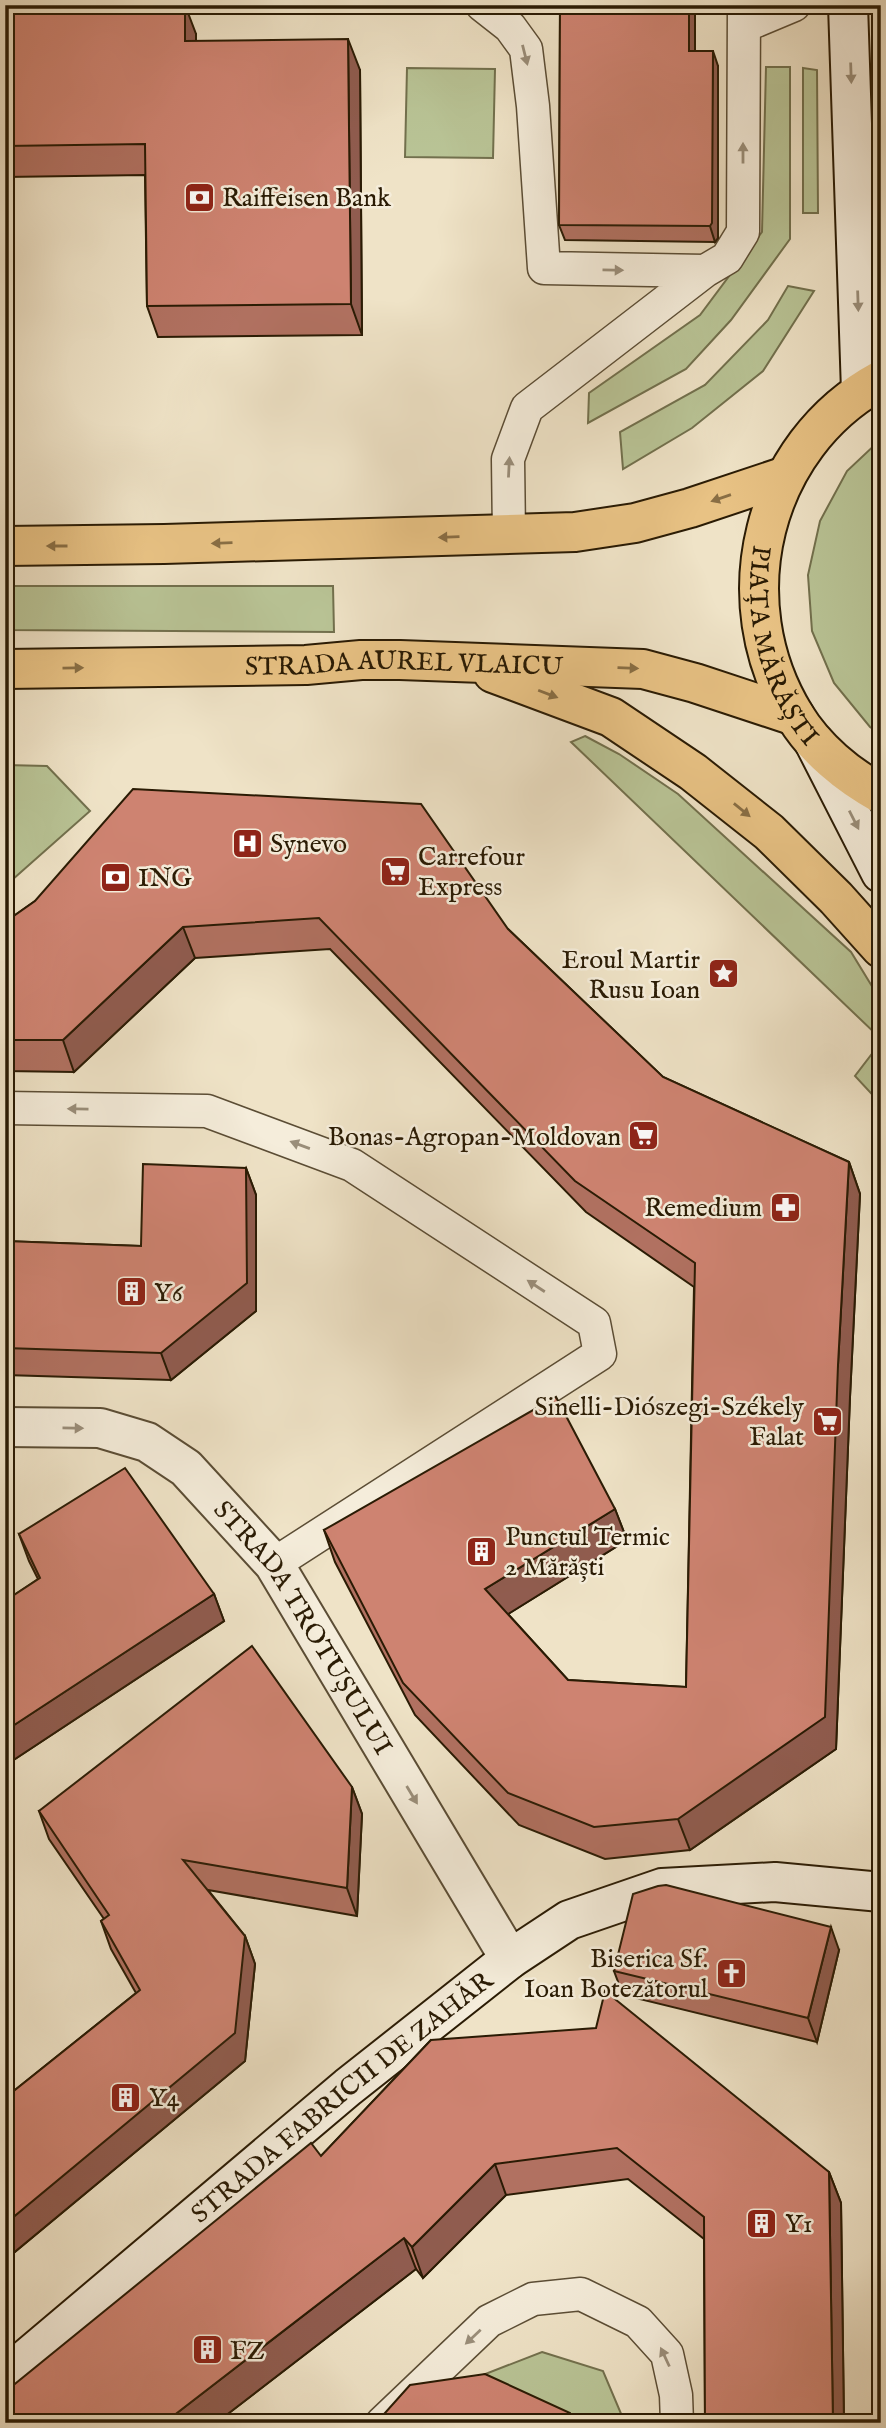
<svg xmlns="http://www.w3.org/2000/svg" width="886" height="2428" font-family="'IM FELL English',serif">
<rect width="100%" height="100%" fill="#efe3c7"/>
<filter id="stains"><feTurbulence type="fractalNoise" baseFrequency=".00286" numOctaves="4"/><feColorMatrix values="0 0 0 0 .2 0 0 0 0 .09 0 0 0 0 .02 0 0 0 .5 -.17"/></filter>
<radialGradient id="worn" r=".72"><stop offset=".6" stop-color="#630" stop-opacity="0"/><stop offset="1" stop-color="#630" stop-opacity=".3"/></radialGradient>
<!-- green -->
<path fill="#b9c496" stroke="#72704d" stroke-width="2" d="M874 5H881V202H872Z
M766 67H790V239L731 320 686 369 588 423 589 393 700 315 762 232Z
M407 68 495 69 493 158 405 157Z
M803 68 817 70 818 213H803Z
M788 286 814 291 763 371 692 428 623 469 620 432 705 385 768 320Z
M881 439V734L870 727 834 683 812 631 808 575 820 521 847 471Z
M5 586H333L334 632 5 630Z
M585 736 619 754 678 794 851 952 881 1001V1039L571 742Z
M5 765 47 766 90 811 12 880H5Z
M881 1042V1104L855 1076Z
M542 2352 603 2371 622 2416V2423H542L457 2385Z"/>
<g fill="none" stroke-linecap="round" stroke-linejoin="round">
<defs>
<path id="lane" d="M482 5 510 27 526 49 533 106 544 268 705 271 727 258 743 232 744 5
M744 26 794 5
M509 535 508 459 527 408 705 271
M5 1108 207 1111 352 1165 594 1323 600 1354 274 1564
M382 2423 489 2321 533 2299 581 2294 638 2322 667 2354 676 2395 677 2423"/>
<g id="street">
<path id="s1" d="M5 1427 100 1428 147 1442 186 1468 274 1564 510 1959"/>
</g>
<g id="secondary">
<path d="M848 5 861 391"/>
<path d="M814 742 881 873"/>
<path id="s2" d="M5 2377 348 2087 510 1959 569 1920 662 1888 775 1882 881 1892"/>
</g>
<g id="primary">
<path id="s3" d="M881 380C761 445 724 601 795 716 815 749 848 776 881 794"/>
<path d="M5 546 164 544 575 532 635 523 690 508 786 476"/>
<path id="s4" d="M5 669 306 665 361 660H400L643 669 695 683 795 716"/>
<path d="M493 673 611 717 693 772 769 832 836 898 881 948"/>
</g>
</defs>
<!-- lane casing -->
<use href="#lane" stroke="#5b4d35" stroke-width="35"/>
<!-- street casing -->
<use href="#street" stroke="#5b4d35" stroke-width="42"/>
<!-- secondary casing -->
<use href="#secondary" stroke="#2a1b04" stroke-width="42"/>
<!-- primary casing -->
<use href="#primary" stroke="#2a1b04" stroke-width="42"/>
<!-- lane -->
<use href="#lane" stroke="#f5eddb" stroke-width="32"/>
<!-- street -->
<use href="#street" stroke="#f5eddb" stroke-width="38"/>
<!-- secondary -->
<use href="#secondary" stroke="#f5eddb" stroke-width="38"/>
<!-- primary -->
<use href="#primary" stroke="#e8c284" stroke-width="38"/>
</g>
<!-- wall -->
<path fill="#b17161" stroke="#2a1b04" stroke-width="2" d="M5 5 196 34V41L360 70 362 335 158 337 147 306 145 175 5 177Z
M560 5H695V51L718 66V238L715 242 565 240 559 225Z
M35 901 508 929 663 1077 849 1162 860 1194 850 1397 836 1749 690 1850 605 1859 519 1825 415 1715 335 1562 324 1530 615 1509 627 1540 508 1614 568 1680 686 1687 694 1287 586 1212 330 949 195 958 74 1072 5 1071V920H8Z
M246 1168 256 1195V1311L171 1380 5 1375V1241L141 1246Z
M19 1534 214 1594 224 1621 9 1763 5 1758V1601L38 1579 29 1561Z
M352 1787 362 1814 357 1916 208 1890 245 1936 255 1964 245 2061 5 2260V2098L136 1993 111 1949 101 1921 104 1919 49 1839 39 1811Z
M839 1950 817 2042 623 1995 614 1971Z
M431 2040 829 2172 841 2203 844 2423H705L704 2239 628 2179 506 2195 423 2278 416 2269 216 2423H5L321 2156Z"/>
<!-- shaded-wall -->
<path fill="#905c4f" stroke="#2a1b04" stroke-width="2" d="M185 5 196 34V72L185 41Z
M689 5H695V66L689 51Z
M348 39 360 70 362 335 351 304Z
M713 51 718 66V238L715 242 710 226Z
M183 927 195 958 74 1072 63 1040Z
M849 1162 860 1194 850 1397 836 1749 690 1850 678 1819 838 1365Z
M246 1168 256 1195V1311L171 1380 161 1353Z
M615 1509 627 1540 497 1621 485 1589Z
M214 1594 224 1621 9 1763 5 1754V1731Z
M352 1787 362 1814 357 1916 347 1888Z
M831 1927 839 1950 817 2042 808 2018Z
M245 1936 255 1964 245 2061 5 2260V2224Z
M495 2164 506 2195 423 2278 412 2247Z
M829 2172 841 2203 844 2423H833Z
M404 2238 416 2269 216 2423H164Z"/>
<!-- building -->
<path fill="#ce8371" stroke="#2a1b04" stroke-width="2" d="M5 5H185V41L348 39 351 304 147 306 145 144 5 146Z
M560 5H689V51H713L712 223 710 226 559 225Z
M133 789 421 804 508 929 663 1077 849 1162 838 1365 825 1717 678 1819 594 1827 508 1793 403 1683 324 1530 556 1397 615 1509 485 1589 568 1680 686 1687 695 1263 575 1181 319 918 183 927 63 1040H5V920H8L35 901Z
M143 1164 246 1168 247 1283 161 1353 5 1348V1241L141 1246Z
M125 1468 214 1594 5 1731V1601L40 1578 19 1534Z
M252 1646 352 1787 347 1888 183 1860 245 1936 235 2033 5 2224V2098L140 1990 101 1921 109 1915 39 1811Z
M666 1885 831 1927 808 2018 614 1971 633 1894 658 1886Z
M605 1991 829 2172 833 2423H705L704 2217 617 2148 495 2164 412 2247 404 2238 164 2423H5V2392L311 2143 321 2156 431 2040 596 2028Z
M485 2374 570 2413 575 2423H376L410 2385Z"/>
<!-- one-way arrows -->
<defs><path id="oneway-solid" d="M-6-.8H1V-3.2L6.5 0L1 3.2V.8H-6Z" transform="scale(1.75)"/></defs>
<g fill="#9a8e7a">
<use href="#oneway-solid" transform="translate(525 55) rotate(76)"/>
<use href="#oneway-solid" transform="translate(851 73) rotate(88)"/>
<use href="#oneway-solid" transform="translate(743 153) rotate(-90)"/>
<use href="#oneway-solid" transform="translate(613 270) rotate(1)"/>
<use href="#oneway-solid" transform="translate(858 301) rotate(88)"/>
<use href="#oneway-solid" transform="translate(509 467) rotate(-87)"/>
<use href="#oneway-solid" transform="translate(854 820) rotate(63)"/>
<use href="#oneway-solid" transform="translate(78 1109) rotate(-179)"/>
<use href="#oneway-solid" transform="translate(300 1145) rotate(-160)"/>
<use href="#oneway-solid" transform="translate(536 1286) rotate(-147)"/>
<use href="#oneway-solid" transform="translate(73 1428) rotate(1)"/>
<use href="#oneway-solid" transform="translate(412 1795) rotate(59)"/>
<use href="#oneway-solid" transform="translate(473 2337) rotate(137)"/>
<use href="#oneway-solid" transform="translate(665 2357) rotate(-115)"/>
</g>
<g fill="#896e44">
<use href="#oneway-solid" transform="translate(721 498) rotate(161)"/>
<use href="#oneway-solid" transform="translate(449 537) rotate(178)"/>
<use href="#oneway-solid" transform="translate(222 543) rotate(178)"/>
<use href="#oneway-solid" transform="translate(57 546) rotate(180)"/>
<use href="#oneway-solid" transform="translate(73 668) rotate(-1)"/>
<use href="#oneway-solid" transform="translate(628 668) rotate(2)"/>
<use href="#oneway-solid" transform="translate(548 694) rotate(21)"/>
<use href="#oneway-solid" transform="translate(742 810) rotate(39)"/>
</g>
<!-- icons -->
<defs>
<symbol id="bank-square" viewBox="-11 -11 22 22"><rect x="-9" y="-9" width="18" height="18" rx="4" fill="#8f2418" stroke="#f5eddb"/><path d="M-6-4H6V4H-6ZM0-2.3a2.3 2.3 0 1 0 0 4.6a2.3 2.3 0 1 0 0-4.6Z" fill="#fff"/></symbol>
<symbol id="hospital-square" viewBox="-11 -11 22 22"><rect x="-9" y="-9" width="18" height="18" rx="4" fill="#8f2418" stroke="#f5eddb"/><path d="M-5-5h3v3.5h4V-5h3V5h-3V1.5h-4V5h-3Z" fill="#fff"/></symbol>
<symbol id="supermarket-square" viewBox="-11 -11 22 22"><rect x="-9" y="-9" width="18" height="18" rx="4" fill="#8f2418" stroke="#f5eddb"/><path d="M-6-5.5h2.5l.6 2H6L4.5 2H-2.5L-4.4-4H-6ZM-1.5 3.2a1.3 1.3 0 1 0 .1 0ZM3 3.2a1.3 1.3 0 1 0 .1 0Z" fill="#fff"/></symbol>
<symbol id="sight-square" viewBox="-11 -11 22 22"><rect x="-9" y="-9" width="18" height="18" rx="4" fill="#8f2418" stroke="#f5eddb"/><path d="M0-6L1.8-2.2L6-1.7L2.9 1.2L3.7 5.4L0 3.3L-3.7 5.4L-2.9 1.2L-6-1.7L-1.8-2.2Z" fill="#fff"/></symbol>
<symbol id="pharmacy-square" viewBox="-11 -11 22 22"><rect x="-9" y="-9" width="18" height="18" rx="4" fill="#8f2418" stroke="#f5eddb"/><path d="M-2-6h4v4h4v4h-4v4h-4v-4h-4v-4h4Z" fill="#fff"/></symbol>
<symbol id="building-square" viewBox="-11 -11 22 22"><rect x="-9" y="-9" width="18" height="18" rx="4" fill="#8f2418" stroke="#f5eddb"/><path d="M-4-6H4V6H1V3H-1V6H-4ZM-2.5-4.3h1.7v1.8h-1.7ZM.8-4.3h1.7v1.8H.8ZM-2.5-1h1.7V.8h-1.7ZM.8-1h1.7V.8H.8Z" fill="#fff"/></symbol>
<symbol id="church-square" viewBox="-11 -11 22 22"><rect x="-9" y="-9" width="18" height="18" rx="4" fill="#8f2418" stroke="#f5eddb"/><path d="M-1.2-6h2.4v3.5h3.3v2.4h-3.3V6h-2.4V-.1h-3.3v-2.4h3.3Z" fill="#fff"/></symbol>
</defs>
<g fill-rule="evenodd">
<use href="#bank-square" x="182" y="180" width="35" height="35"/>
<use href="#hospital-square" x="230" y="826" width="35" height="35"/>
<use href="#supermarket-square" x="378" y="854" width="35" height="35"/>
<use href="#bank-square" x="98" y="860" width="35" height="35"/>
<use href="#sight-square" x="706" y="956" width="35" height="35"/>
<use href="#supermarket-square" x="626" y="1118" width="35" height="35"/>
<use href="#pharmacy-square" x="768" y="1190" width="35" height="35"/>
<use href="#building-square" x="114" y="1274" width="35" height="35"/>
<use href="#supermarket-square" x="810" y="1404" width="35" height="35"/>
<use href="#building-square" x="464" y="1534" width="35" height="35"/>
<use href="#church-square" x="714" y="1956" width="35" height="35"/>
<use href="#building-square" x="108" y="2080" width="35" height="35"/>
<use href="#building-square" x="744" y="2206" width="35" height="35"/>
<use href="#building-square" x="190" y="2332" width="35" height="35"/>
</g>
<g text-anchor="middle" stroke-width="5" stroke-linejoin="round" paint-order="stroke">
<!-- poi labels -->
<g font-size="26" fill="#2a1b04" stroke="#f5eddb" text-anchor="start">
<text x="222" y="206">Raiffeisen Bank</text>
<text x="270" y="852">Synevo</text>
<text x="418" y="865">Carrefour<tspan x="418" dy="30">Express</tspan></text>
<text x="138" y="886">ING</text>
<text x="700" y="968" text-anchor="end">Eroul Martir<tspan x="700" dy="30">Rusu Ioan</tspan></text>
<text x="621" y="1145" text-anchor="end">Bonas-Agropan-Moldovan</text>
<text x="762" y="1216" text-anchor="end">Remedium</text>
<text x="154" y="1301">Y6</text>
<text x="804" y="1415" text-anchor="end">Sinelli-Diószegi-Székely<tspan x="804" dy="30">Falat</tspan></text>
<text x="505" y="1545">Punctul Termic<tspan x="505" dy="30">2 Mărăști</tspan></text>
<text x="708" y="1967" text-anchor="end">Biserica Sf.<tspan x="708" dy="30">Ioan Botezătorul</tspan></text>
<text x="149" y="2106">Y4</text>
<text x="785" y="2232">Y1</text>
<text x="230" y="2359">FZ</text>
</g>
<!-- street labels -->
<g font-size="26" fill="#2a1b04" stroke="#f5eddb">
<text dy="9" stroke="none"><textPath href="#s3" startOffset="315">PIAȚA MĂRĂȘTI</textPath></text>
<text dy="9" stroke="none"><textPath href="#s4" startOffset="399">STRADA AUREL VLAICU</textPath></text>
<text dy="9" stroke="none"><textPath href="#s1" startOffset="390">STRADA TROTUȘULUI</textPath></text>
<text dy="9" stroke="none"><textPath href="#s2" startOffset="438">STRADA FABRICII DE ZAHĂR</textPath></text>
</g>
</g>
<!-- margin -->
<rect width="886" height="2428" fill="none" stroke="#efe3c7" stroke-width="28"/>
<rect x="7" y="7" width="872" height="2414" fill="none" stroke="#2a1b04" stroke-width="3.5"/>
<rect x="14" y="14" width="858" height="2400" fill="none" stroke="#2a1b04" stroke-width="2"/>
<rect width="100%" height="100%" filter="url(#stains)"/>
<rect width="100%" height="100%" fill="url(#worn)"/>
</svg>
